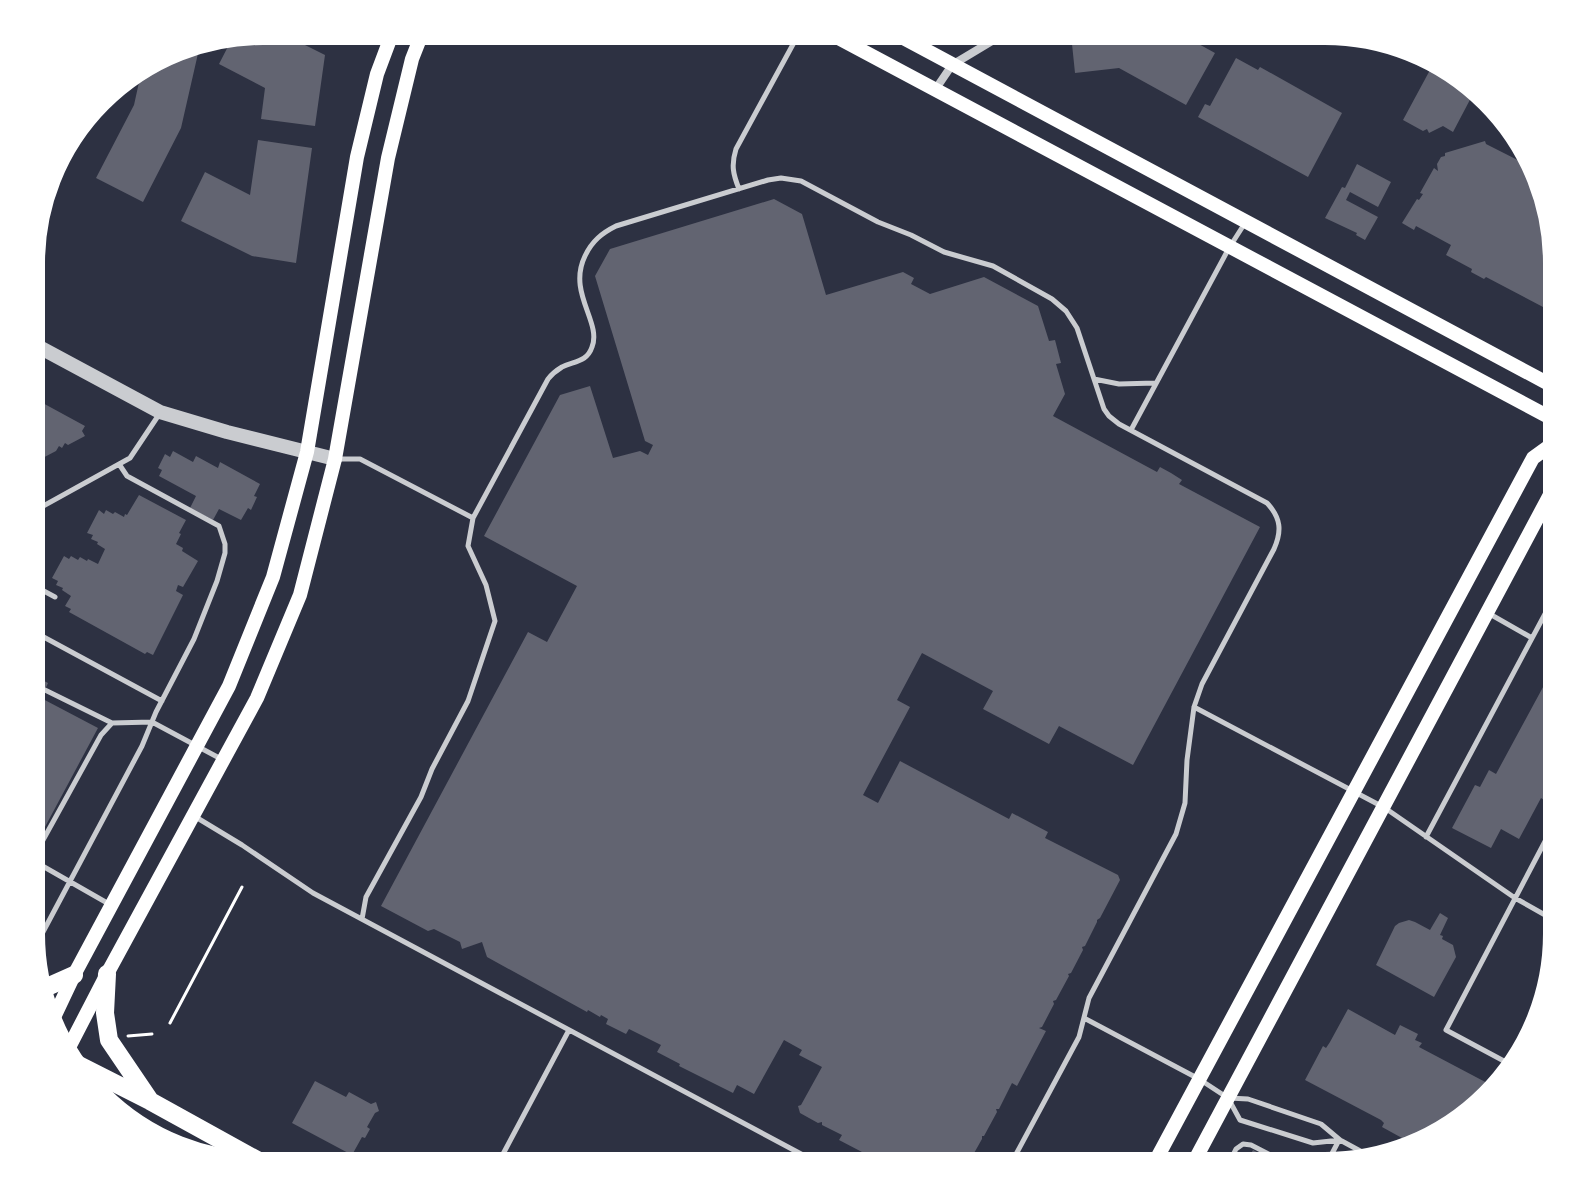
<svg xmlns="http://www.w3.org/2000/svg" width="1588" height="1197" font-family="'Space Grotesk',sans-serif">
<rect width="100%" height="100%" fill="#2d3142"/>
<!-- building -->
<path fill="#626471" d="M267 26 325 55 315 126 261 119 265 88 219 64 236 31Z
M1123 26H1166L1215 53 1186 105 1119 68 1075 73 1072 44 1116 40Z
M202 36 181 128 143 202 96 178 134 105 143 64 187 39Z
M1236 58 1258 70 1260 67 1342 113 1308 177 1198 117 1205 104 1210 106Z
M1430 70 1473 94 1453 132 1443 126 1429 133 1427 129 1423 131 1403 120Z
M258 140 312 148 296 263 252 256 181 221 205 172 250 195Z
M1485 141 1486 144 1541 172 1562 263V271L1543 307 1486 277 1484 279 1471 272 1472 269 1446 255 1451 245 1416 226 1414 230 1402 223 1417 199 1419 200 1423 194 1420 193 1434 168 1438 171 1437 164 1441 157 1445 156V153Z
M1357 164 1391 182 1378 207 1350 192 1346 200 1378 217 1365 240 1356 235 1357 233 1325 218 1342 187 1345 188Z
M774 199 802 214 826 295 903 272 914 278 911 284 930 294 984 277 1038 306 1049 341 1055 340 1061 363 1056 364 1065 394 1053 416 1157 472 1160 467 1171 473 1182 480 1179 484 1260 527 1133 765 1059 726 1049 744 983 709 993 691 922 653 897 700 910 707 863 795 878 803 900 761 1009 819 1012 813 1048 832 1045 838 1118 875 1120 880 1100 918 1097 920V922L1085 946 1082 947 1083 950 1071 973 1068 974 1069 976 1056 1000 1053 1001 1054 1004 1042 1027 1039 1028 1046 1031 1017 1086 1012 1083 999 1109H996L997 1112 984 1136H982V1139L969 1162 967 1163V1166L965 1171H909L908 1168 905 1169 886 1158 883 1163 839 1140 842 1135 822 1125V1122L818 1123 800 1113 798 1106 801 1105 822 1067 799 1055 802 1050 784 1040 754 1094 737 1085 733 1093 679 1066 680 1064 657 1052 661 1045 629 1029 626 1034 606 1024 608 1019 601 1015 600 1017 588 1010 587 1012 487 957 482 942 462 949 460 942 434 929 428 931 381 906 528 632 547 642 577 586 484 536 560 395 590 386 613 458 640 451 648 455 653 445 645 441 595 276 610 249Z
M28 395 85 426 82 431 85 436 68 445 65 443 62 448 59 446 56 451 35 462 28 458Z
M173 451 193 462 196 456 218 468 220 462 260 484 254 496 257 497 251 510 248 508 241 520 219 509 213 520 190 508 196 496 159 476 162 470 158 468 165 454 170 457Z
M139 495 186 520 179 533 181 534 176 544 183 548 182 551 198 561 183 587 178 585 176 591 183 595 153 655 147 652 145 654 69 612 71 609 65 606 71 596 62 590 63 588 56 585 58 581 52 578 64 556 69 559 71 556 78 560 80 557 87 561 88 559 98 564 105 549 97 544 98 542 91 539 93 535 87 533 99 510 104 514 106 510 113 514 115 512 124 517 125 514 127 515Z
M27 543 41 550 33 564 27 561Z
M1562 652V777L1549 801 1547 802 1541 798 1519 839 1501 829 1491 848 1452 828 1475 785 1480 787 1489 770 1496 774Z
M27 672 48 683 41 698 98 728 38 840 27 833Z
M1440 913 1448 918 1440 935 1443 936 1442 939 1453 945 1456 957 1434 997 1376 965 1395 926 1399 923 1409 920 1415 922 1430 930Z
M1348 1009 1395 1035 1400 1025 1418 1034 1415 1040 1422 1043 1419 1047 1491 1085 1479 1109 1429 1147 1409 1151 1398 1145 1402 1138 1382 1127 1384 1123 1381 1120 1305 1080 1323 1046 1326 1048 1330 1042Z
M315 1081 346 1097 349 1092 371 1104 376 1102 379 1111 375 1113 367 1127 370 1129 365 1138 362 1137 352 1155 292 1123Z
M1253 1150 1292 1171H1241Z"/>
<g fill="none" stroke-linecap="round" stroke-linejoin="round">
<!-- path -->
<path stroke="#fff" stroke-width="3" d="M170 1023 242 887
M128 1036 152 1034"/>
<!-- service -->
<path stroke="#caccd0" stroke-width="5" d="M739 189C733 174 731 165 736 149L803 26
M1094 379 1119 384 1155 383
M1131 430 1229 248 1245 223
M336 459H360L473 518
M27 515 130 458 160 413
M27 582 55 597
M1488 613 1532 638
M27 628 162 701
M45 690 112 723 152 722 223 760
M1194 707 1385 808 1515 898 1561 924
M194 816 242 845 313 893 833 1171
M1426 837 1562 582
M32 860 101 735 112 723
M27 870 32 860 109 904
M362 919 366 897 421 797 432 769 468 701 495 621 486 585 468 546 473 518 548 379C552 374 557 370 562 367 575 361 587 362 592 347 602 322 567 293 585 256 592 241 602 233 616 226L768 180 781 178 801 181 878 222 911 235 944 252 993 266 1052 299 1066 311 1077 328 1104 409 1109 416 1119 424 1267 503C1281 518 1282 531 1274 549L1202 684 1194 707 1187 760 1185 803 1176 834 1089 998 1079 1037 1007 1171
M27 951 35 947 142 746 156 712 194 639 217 581 225 553V544L219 526 127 476 119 464
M1084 1018 1199 1079 1228 1098 1240 1120 1313 1143 1340 1140
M1517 1068 1446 1030 1562 809
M1229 1098 1248 1099 1321 1124 1340 1140 1375 1159
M494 1171 569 1030
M1225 1171 1236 1149 1243 1144 1251 1145 1302 1171
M1323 1171 1339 1140"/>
<!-- minor -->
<path stroke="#caccd0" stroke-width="8" d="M910 40 942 26
M935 90 952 65 1017 26
M53 160 73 126"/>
<!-- tertiary -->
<path stroke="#caccd0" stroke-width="14" d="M28 341 160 412 227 432 335 459"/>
<!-- secondary -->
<path stroke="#fff" stroke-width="14" d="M816 26 1562 424
M881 26 1562 391
M48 1030 74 975 229 686 273 577 307 452 357 157 377 74 395 26
M64 1057 107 974 257 698 300 595 335 459 388 158 412 59 425 26
M1150 1171 1533 458 1562 437
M1189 1171 1561 474 1562 461"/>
<!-- trunk -->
<path stroke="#fff" stroke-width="18" d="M107 974 105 1013 109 1040 149 1099
M38 991 74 975
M65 1058 150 1101 277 1171
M129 1126 184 1156"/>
</g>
<!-- crop -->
<path d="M0 0H1588V1197H0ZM263 40H1325A223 223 0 0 1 1548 263V934A223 223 0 0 1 1325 1157H263A223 223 0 0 1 40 934V263A223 223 0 0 1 263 40Z" fill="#fff" fill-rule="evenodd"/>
<path fill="none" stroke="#fff" stroke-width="10" d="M263 40H1325A223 223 0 0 1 1548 263V934A223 223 0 0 1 1325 1157H263A223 223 0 0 1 40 934V263A223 223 0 0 1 263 40Z"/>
</svg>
